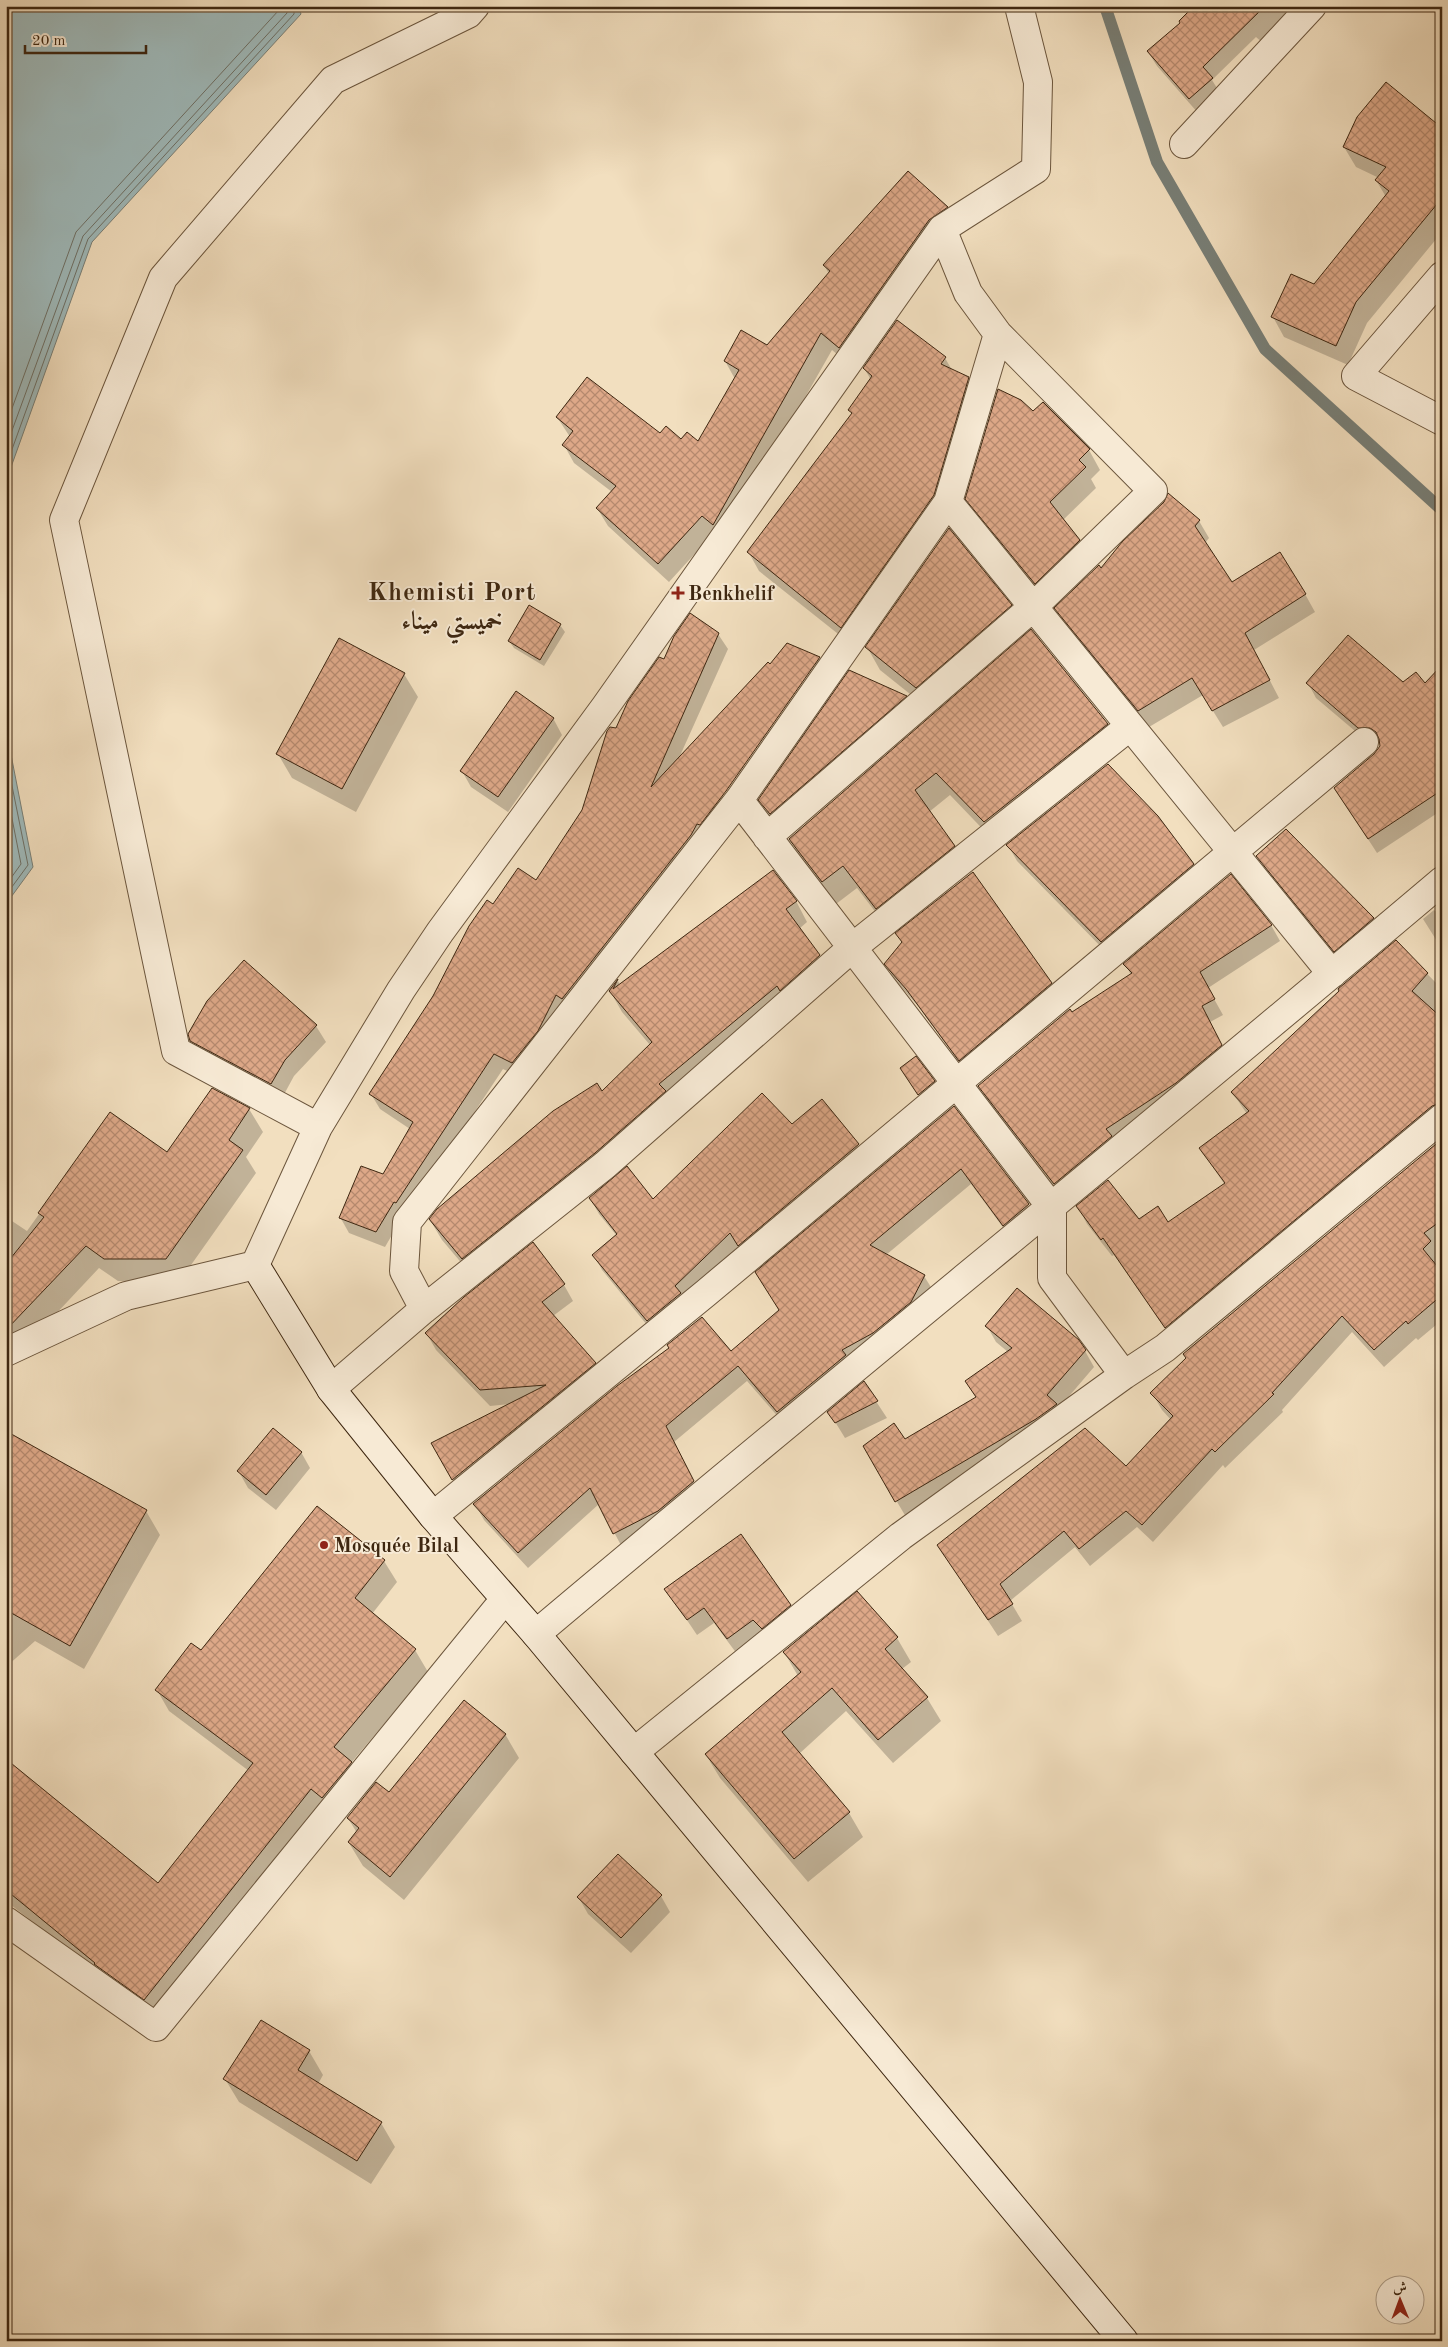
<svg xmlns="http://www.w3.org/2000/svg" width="1448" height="2347" font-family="'Old Standard TT',Amiri,serif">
<defs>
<pattern id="building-cross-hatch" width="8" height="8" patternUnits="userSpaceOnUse" patternTransform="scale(1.25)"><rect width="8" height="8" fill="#dda888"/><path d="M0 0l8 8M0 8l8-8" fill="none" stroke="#b5896e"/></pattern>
</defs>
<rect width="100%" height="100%" fill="#f2dfbf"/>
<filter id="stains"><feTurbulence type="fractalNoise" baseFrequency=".004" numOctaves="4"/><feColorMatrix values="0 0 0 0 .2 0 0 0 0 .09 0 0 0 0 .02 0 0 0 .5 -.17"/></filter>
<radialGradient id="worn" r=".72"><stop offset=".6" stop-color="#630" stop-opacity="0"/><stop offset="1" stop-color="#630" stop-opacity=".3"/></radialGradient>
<!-- water -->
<path fill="#9fbabb" stroke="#787f77" d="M6 6H298L301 14 92 242 6 481Z
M6 729 33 867 6 904Z"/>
<!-- shadow -->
<path fill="#0003" fill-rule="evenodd" d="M1196 6H1300L1265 45 1256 37 1212 80 1220 93 1198 113 1157 66 1148 52 1181 24Z
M1442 117V232L1367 323 1348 365 1284 337 1273 317 1314 285 1386 197 1376 180 1379 178 1356 167 1344 147 1435 124Z
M947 207 957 225 850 365 832 350 723 542 713 534 669 582 608 526 597 508 612 492 574 463 564 445 570 437 557 417 698 443 735 379 725 361 767 346 829 274 824 265Z
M945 358 952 370 968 378 979 396 944 514 852 645 759 571 749 553 852 415 850 410 871 380 864 368Z
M1442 375V388L1439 382Z
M1033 413 1089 450 1100 470 1091 479 1096 488 1063 520 1090 561 1047 603 979 519 967 498Z
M1199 521 1209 538 1205 543 1232 584 1305 594 1315 612 1254 650 1279 698 1223 727 1203 695 1149 727 1066 626 1056 608 1101 570Z
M1011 606 1024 629 930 710 880 670 867 647Z
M560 625 565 632 544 666 514 648 509 641Z
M1031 631 1107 724 1120 747 998 845 950 795 929 812 967 870 890 931 857 888 836 904 803 862 790 839Z
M718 634 728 649 679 758 770 665 787 644 819 658 828 674 521 1078 503 1069 405 1217 403 1216 385 1247 349 1233 340 1217 383 1176 410 1129 380 1109 371 1094 494 906 536 881 584 810 617 730 664 661ZM813 665H816L724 797 722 795Z
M404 674 418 697 356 812 292 778 278 754Z
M1442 675V810L1377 853 1335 788 1375 755 1381 747 1380 743 1368 742 1316 698 1308 683 1425 685Z
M906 696 919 720 774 824 760 800Z
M553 718 562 735 508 812 471 787 462 771Z
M1008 845 1193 865 1202 881 1111 957 1017 861Z
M1258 856 1373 919 1382 935 1344 967 1267 872Z
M796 901 807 922 799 929 819 956 831 977 475 1279 442 1240 430 1220 602 1093 650 1045 622 1012 610 991 618 981 620 985Z
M1434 910 1442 917V949L1423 919Z
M1271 925 1280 941 1208 988 1223 1015 1210 1022 1230 1061 1063 1199 989 1102 979 1086 1072 1014 1131 975 1125 964Z
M897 934 1051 984 1060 1000 969 1076 917 1005 895 980 886 964 903 944Z
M1396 942 1442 989V1123L1176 1344 1114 1255 1112 1256 1087 1224 1078 1207 1138 1221 1168 1224 1225 1185 1200 1148 1247 1114 1232 1092Z
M316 1026 326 1042 294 1076 281 1100 200 1057 191 1040Z
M906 1076 934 1082 938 1089 923 1102Z
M212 1090 249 1109 263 1132 246 1157 256 1173 179 1282 118 1281 99 1268 22 1350 6 1358V1217L27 1231 111 1113 167 1153Z
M822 1101 858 1145 867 1160 748 1260 739 1247 684 1300 656 1336 602 1270 594 1255 617 1236 599 1214 590 1198 653 1201 792 1126Z
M954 1108 1028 1205 1038 1221 1013 1241 971 1184 886 1255 924 1276 934 1292 787 1427 747 1381 674 1442 702 1498 623 1549 599 1504 528 1568 484 1520 475 1504 731 1353 780 1311Z
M1442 1140V1320L1418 1340 1416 1338 1384 1367 1352 1332 1282 1410 1283 1412 1225 1468 1223 1465 1153 1542 1137 1527 1090 1566 1075 1547 1010 1601 1022 1621 998 1636 939 1546 1127 1468 1171 1420 1162 1410 1152 1393Z
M564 1285 573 1301 553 1316 595 1363 604 1379 462 1496 433 1443 511 1404 490 1406 436 1350 427 1334Z
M987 1326 1085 1351 1094 1367 1059 1408 906 1517 864 1446 905 1441 977 1399 967 1381 1008 1352 996 1342Z
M864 1383 887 1418 845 1438 829 1412Z
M6 1432 146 1511 160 1535 84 1669 35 1641 6 1667Z
M301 1452 310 1468 276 1510 248 1488 239 1472Z
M384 1561 397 1582 372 1614 415 1650 428 1672 351 1763 363 1784 157 2020 6 1901V1771L159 1885 249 1771 169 1711 157 1690 202 1652Z
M666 1589 790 1605 799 1621 737 1654 714 1623 697 1635Z
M897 1638 911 1662 902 1669 927 1698 941 1721 893 1763 846 1711 799 1754 849 1813 863 1837 808 1882 720 1778 706 1755 798 1676 784 1652Z
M505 1734 519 1758 404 1900 363 1866 349 1843 357 1833 348 1818 389 1794Z
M661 1896 670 1912 631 1953 588 1914 579 1898Z
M261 2021 309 2051 323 2075 318 2084 381 2123 395 2147 371 2184 239 2102 225 2079Z"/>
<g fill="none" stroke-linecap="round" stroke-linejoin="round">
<!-- shore -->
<path stroke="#6e7066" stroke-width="1" d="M6 425 76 232 279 10 280 6
M6 447 83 236 287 13 288 6
M6 466 88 239 294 14V6
M6 756 28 865 6 895
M6 788 21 864 6 885"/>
<!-- stream -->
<path stroke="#787f77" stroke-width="12" d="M1105 6 1157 162 1265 349 1442 510"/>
</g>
<!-- building -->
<path fill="url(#building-cross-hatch)" stroke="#3e2711" d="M1194 6H1265L1203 67 1213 78 1189 99 1147 51 1180 23 1179 21Z
M1386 82 1442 128V198L1356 302 1336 346 1271 317 1291 274 1314 284 1389 191 1375 180 1386 167 1343 147 1357 117Z
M908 171 948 207 929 220 839 348 821 333 713 525 702 516 658 564 596 508 616 486 562 445 573 431 556 417 587 377 660 433 666 426 681 439 687 432 698 441 739 370 724 361 741 330 767 345 830 271 823 265Z
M897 320 946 357 941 364 969 377 934 495 841 628 747 552 852 413 848 410 872 376 863 368Z
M998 389 1021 400 1033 411 1043 402 1090 449 1079 460 1086 467 1050 502 1080 540 1035 584 965 499Z
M1168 493 1200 520 1195 526 1232 582 1280 552 1306 594 1245 633 1270 680 1212 711 1192 678 1138 711 1054 608 1099 565 1101 568 1122 542 1164 502Z
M949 528 1012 605 916 688 865 647Z
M529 605 561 624 540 660 508 641Z
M690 613 719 633 651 787 768 662 770 664 787 643 820 657 726 791 700 825 697 824 691 835 562 999 556 995 538 1031 512 1063 494 1054 396 1203 394 1202 376 1232 339 1218 361 1166 383 1174 413 1122 369 1094 433 996 469 926 487 900 493 904 518 868 536 880 582 810 607 731 610 727 616 728 628 701 659 657 664 659 674 636Z
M1031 629 1108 724 984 822 936 773 915 790 955 846 876 909 843 866 822 882 789 839Z
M1348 635 1403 682 1416 672 1425 683 1442 665V790L1368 839 1334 788 1374 754 1380 746 1379 739 1376 732 1370 728H1358L1306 683Z
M339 638 405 673 342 789 276 754Z
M849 670 907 696 770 814 758 800Z
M516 691 554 718 498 797 460 771Z
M1108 764 1158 816 1194 864 1101 942 1006 845Z
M1286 829 1374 918 1334 952 1256 856Z
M773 870 797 901 786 909 820 955 780 991 777 986 659 1084 666 1091 595 1153 462 1259 429 1219 437 1209 553 1111 597 1083 602 1091 652 1042 609 991 618 979 613 989Z
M973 872 1052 983 959 1061 906 989 884 964 902 942 895 933Z
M1231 874 1272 925 1200 972 1215 999 1202 1006 1222 1045 1176 1083 1106 1129 1112 1136 1054 1184 978 1086 1070 1009 1072 1012 1132 973 1123 964Z
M1396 940 1428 973 1412 991 1442 1018V1103L1432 1106 1165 1328 1103 1238 1101 1240 1076 1206 1108 1180 1139 1219 1158 1206 1168 1222 1225 1183 1199 1148 1249 1111 1231 1092 1339 991 1338 989Z
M244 960 317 1025 285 1060 271 1084 190 1041 188 1034 207 1001Z
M916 1056 935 1081 918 1095 900 1068Z
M212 1088 250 1108 229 1140 243 1150 166 1259H104L86 1246 6 1330V1264L44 1217 38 1213 110 1112 167 1152Z
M762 1093 792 1124 822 1099 859 1144 738 1246 730 1233 675 1286 681 1293 647 1321 592 1255 617 1234 589 1198 627 1166 653 1199Z
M954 1106 1029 1204 1003 1226 961 1169 870 1245 925 1275 911 1302 873 1333 842 1350 846 1355 777 1412 738 1366 666 1426 694 1481 658 1511 613 1534 590 1488 518 1553 473 1504 617 1386 669 1348 667 1345 702 1317 731 1351 779 1310 755 1272Z
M1442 1139V1220L1424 1233 1431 1241 1423 1249 1442 1272V1295L1408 1324 1406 1321 1374 1350 1342 1316 1272 1393 1274 1394 1215 1452 1212 1449 1142 1525 1126 1511 1079 1549 1064 1531 1000 1584 1013 1604 988 1620 937 1545 1085 1428 1126 1466 1173 1416 1150 1393 1186 1358 1183 1354Z
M533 1242 565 1284 542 1302 596 1363 452 1480 431 1443 546 1385 480 1390 425 1333 464 1297Z
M1017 1288 1079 1340 1086 1350 1047 1395 1057 1404 1036 1419 895 1502 863 1446 894 1423 905 1439 976 1397 965 1381 1012 1348 985 1326Z
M864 1381 878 1401 835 1423 827 1412Z
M273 1428 302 1452 266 1495 237 1471Z
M6 1431 147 1510 70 1646 6 1610Z
M317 1506 385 1560 355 1598 416 1649 334 1747 352 1762 322 1798 311 1789 144 2000 94 1964 95 1963 6 1890V1759L158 1883 253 1763 155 1690 191 1643 201 1650Z
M741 1534 791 1605 762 1629 753 1620 727 1639 704 1608 687 1620 664 1589Z
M857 1591 898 1637 885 1649 928 1697 878 1740 832 1688 782 1732 850 1812 794 1859 705 1754 801 1672 783 1652Z
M464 1700 506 1734 390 1877 348 1842 359 1828 347 1818 376 1782 389 1792Z
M618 1854 662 1895 621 1938 577 1897Z
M261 2020 310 2050 298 2070 382 2122 357 2161 223 2079Z"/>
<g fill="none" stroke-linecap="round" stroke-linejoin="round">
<defs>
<path id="street" d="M1184 144 1312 6
M1442 276 1356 376 1442 421
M948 502 1332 974
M767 837 1033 607 1153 491 998 334
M318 1127 176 1051 64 520 163 278 333 80 468 14 475 6
M424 1309 404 1271 407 1222 739 800 948 502 998 334 968 293 942 229
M6 1352 126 1296 255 1265 318 1127 401 990 440 932 605 707 942 229 1036 169 1038 82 1019 6
M1124 1375 1165 1348 1442 1118
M331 1389 424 1309 605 1165 853 947 1129 727
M433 1516 706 1293 1364 742
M536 1634C836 1381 1142 1135 1442 881
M634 1752 901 1536 1124 1375 1052 1278V1208L739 800
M6 1921 156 2027 505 1599"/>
<path id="secondary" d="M255 1265 331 1389 433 1516 536 1634 1124 2341"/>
</defs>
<!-- street casing -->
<use href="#street" stroke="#6b553c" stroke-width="30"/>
<!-- secondary casing -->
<use href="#secondary" stroke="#3e2711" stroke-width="30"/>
<!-- street -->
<use href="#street" stroke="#f7ead5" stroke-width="28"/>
<!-- secondary -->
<use href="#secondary" stroke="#f7ead5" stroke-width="28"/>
</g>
<!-- markers -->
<g fill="#8f2418" stroke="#f7ead5" stroke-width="2">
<path d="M675.5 585.5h5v5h5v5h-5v5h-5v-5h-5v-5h5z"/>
<circle cx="324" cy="1545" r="5"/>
</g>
<g text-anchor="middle" stroke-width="4" stroke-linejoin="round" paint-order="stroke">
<!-- poi labels -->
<g font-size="20" font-weight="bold" fill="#3e2711" stroke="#f7ead5" text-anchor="start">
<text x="688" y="600">Benkhelif</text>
<text x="334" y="1552">Mosquée Bilal</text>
</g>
<!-- district labels -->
<g font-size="25" font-weight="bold" letter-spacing="1" fill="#3e2711" stroke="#f7ead5">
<text x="452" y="600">Khemisti Port<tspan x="452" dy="29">خميستي ميناء</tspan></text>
</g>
</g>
<!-- margin -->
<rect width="1448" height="2347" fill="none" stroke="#f2dfbf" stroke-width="25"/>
<rect x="8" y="8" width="1433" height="2332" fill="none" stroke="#3e2711" stroke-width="2.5"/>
<rect x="12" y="12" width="1423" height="2322" fill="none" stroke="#3e2711"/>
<!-- north arrow -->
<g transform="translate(1400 2300) rotate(359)"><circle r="24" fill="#f7ead5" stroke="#ad9c87"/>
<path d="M0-4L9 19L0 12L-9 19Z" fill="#8f2418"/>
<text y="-8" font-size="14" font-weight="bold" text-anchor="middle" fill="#3e2711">ش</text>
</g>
<!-- scale -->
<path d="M25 45v8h121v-8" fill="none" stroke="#3e2711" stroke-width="2.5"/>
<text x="32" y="45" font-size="15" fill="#3e2711" stroke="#f7ead5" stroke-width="4" paint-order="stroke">20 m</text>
<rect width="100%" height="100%" filter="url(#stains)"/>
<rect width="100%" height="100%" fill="url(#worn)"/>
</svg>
